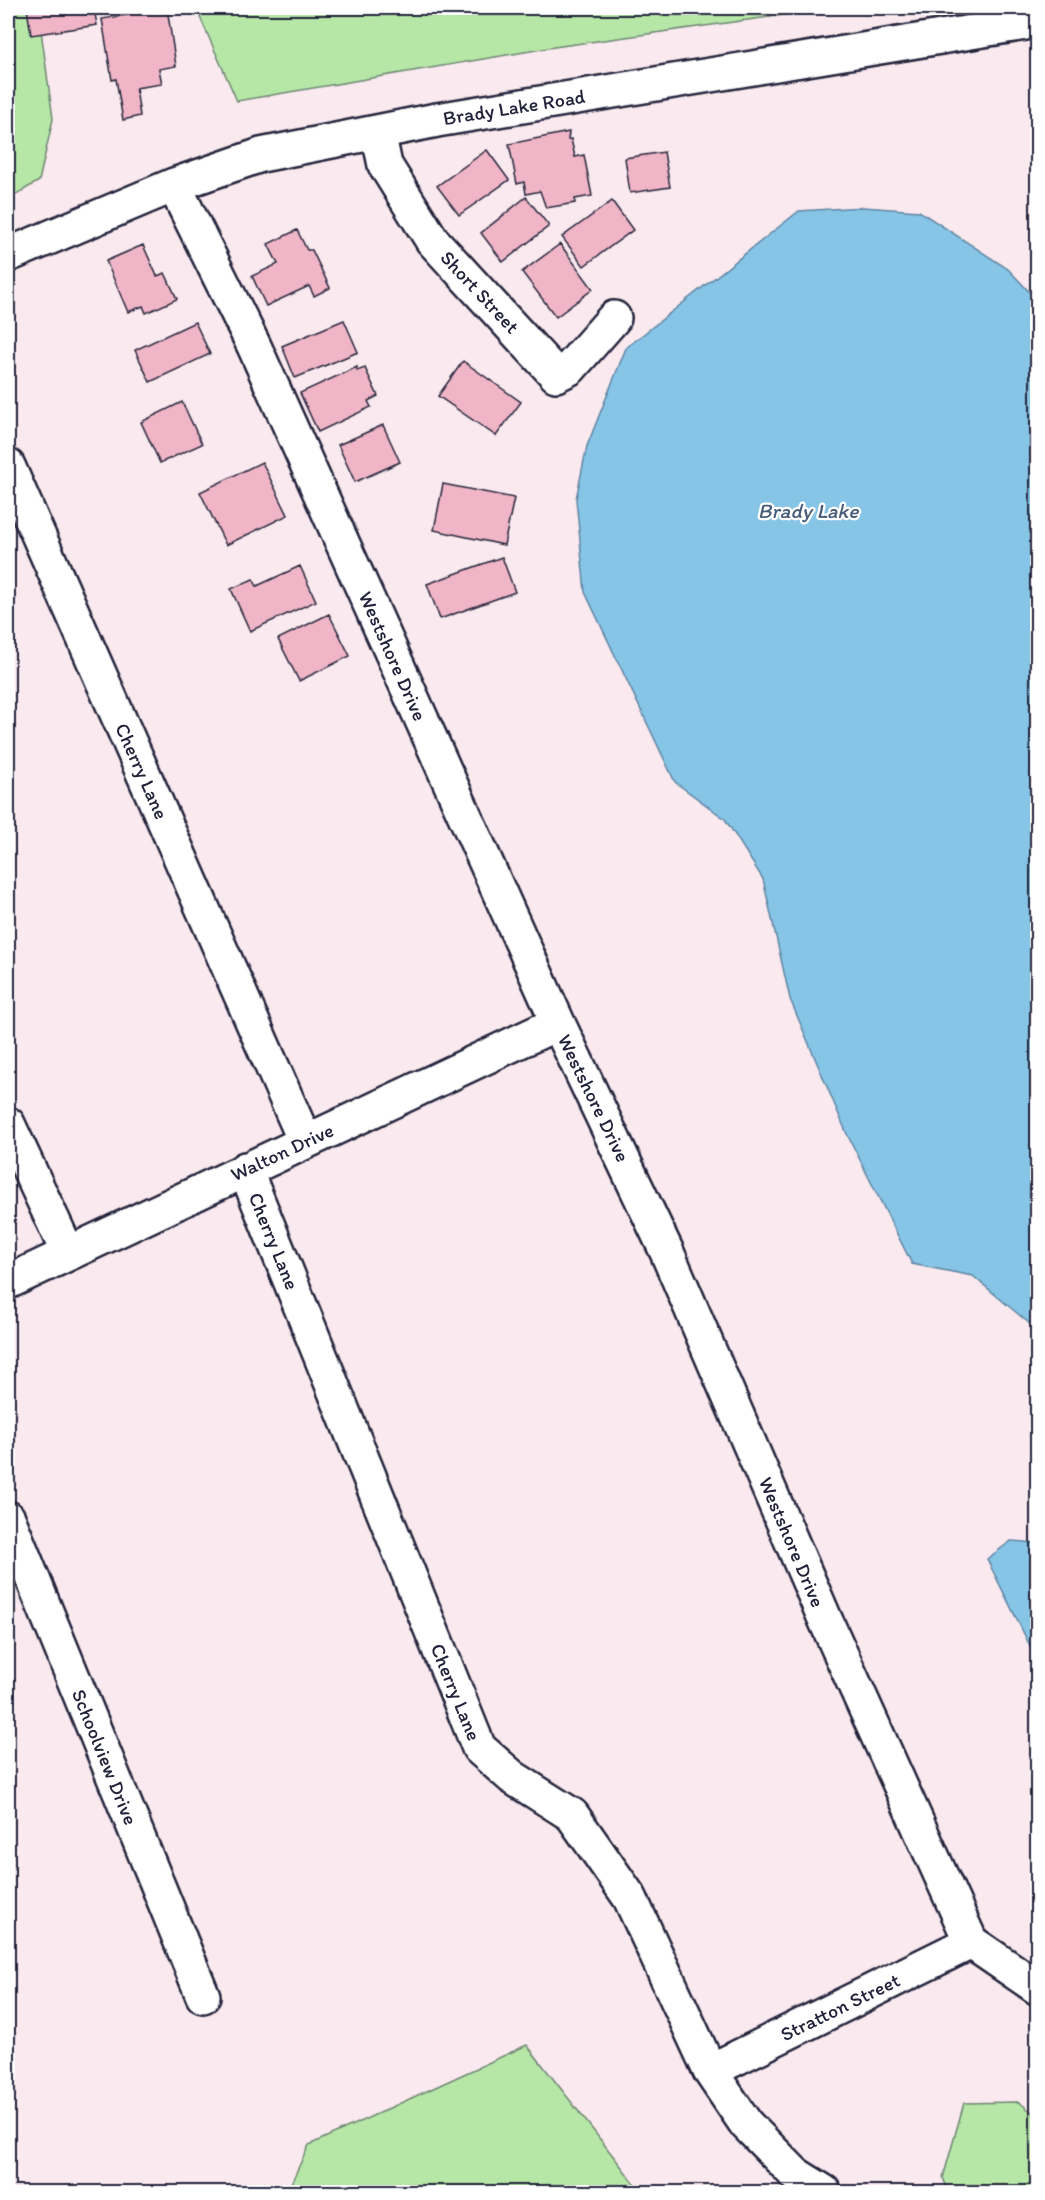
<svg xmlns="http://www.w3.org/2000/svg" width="1045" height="2200" font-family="Itim,sans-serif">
<rect width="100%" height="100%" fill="#fae9ee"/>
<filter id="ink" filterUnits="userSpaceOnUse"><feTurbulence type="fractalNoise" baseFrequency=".0167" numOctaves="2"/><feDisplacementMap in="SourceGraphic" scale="12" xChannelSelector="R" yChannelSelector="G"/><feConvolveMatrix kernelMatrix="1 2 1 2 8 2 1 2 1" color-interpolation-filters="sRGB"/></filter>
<g filter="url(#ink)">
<!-- green -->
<path fill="#b6e7a7" stroke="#6c8471" stroke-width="1.5" d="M8 8H38L53 119 39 181 8 199Z
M196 8H833L554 47 237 101Z
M527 2045 641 2192H287L309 2145Z
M1019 2102 1037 2116V2192H949L943 2178 964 2103Z"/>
<!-- water -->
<path fill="#87c5e7" stroke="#5f84a2" stroke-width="1.5" d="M863 207 919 211 1008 269 1037 300V1330L973 1276 912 1264 847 1134 790 999 763 879 725 819 675 782 585 592 576 499 587 446 626 348 799 211Z
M1011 1541 1037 1543V1660L987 1559Z"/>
<!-- building -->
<path fill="#f0b6c7" stroke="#22223b" stroke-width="1.5" d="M27 8H94L97 25 31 35Z
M126 8H167L176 66 159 69 162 84 136 88 140 116 123 120 116 79 112 80 102 19 127 15Z
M569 132 568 140 571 139 575 157 584 155 592 196 575 199V203L546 208 540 191 526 194 524 182 517 184 509 144Z
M487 150 509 180 459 215 437 186Z
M664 152 670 187 630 193 625 158Z
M526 197 549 226 503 262 481 233Z
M612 201 633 230 584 266 562 237Z
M297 230 307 250H312L330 288 314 296 309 286 266 306 252 276 278 264 268 244Z
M560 244 593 289 556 317 522 272Z
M143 245 157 276 165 273 177 299 146 313 143 306 128 312 106 261Z
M344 320 358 352 295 378 282 346Z
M195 322 210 354 150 382 135 350Z
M463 361 521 402 496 436 438 396Z
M357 367V371L365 368 378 396 368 401 371 407 318 432 300 393Z
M182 402 202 444 160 463 141 422Z
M383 425 400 462 355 482 338 445Z
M262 462 288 515 226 545 200 492Z
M443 484 514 498 504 545 434 530Z
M502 557 515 592 440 619 427 584Z
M300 566 316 601 250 631 231 589 253 579 257 586Z
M329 614 350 656 299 681 278 639Z"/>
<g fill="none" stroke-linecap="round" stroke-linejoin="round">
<defs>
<path id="minor" d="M378 132 385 165 432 240 556 375 570 368 614 318
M174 185 254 346 558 1023 666 1250 825 1619 971 1942 1038 1988
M8 255 174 185 261 155 437 120 1038 21
M8 466 305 1141
M8 1124 68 1253
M245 1169 479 1748 512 1777 572 1815 630 1898 710 2071 746 2124 795 2174 824 2192
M8 1282 558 1023
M8 1518 203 1996
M710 2071 971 1942"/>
</defs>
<!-- minor casing -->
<use href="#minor" stroke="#22223b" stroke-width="38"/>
<!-- minor -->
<use href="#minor" stroke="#fff" stroke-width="33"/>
</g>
</g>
<g text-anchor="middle" stroke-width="4.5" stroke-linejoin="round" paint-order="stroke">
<!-- street labels -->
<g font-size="20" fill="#22223b" stroke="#fff">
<text transform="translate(514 107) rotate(-9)" y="7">Brady Lake Road</text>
<text transform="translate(480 292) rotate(47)" y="7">Short Street</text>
<text transform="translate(393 656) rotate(66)" y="7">Westshore Drive</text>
<text transform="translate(142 771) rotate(66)" y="7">Cherry Lane</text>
<text transform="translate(594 1098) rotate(64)" y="7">Westshore Drive</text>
<text transform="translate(282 1152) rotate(-25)" y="7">Walton Drive</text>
<text transform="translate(274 1241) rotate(68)" y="7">Cherry Lane</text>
<text transform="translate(792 1542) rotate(67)" y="7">Westshore Drive</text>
<text transform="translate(456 1692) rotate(68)" y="7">Cherry Lane</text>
<text transform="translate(105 1757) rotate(68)" y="7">Schoolview Drive</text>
<text transform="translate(840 2007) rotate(-26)" y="7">Stratton Street</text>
</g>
<!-- water labels -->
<g font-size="21" font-style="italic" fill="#455b77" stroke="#fff">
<text x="808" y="518">Brady Lake</text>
</g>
</g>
<!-- margin -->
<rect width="1045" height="2200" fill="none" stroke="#fff" stroke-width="30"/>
<rect x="15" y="15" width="1015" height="2170" fill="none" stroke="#22223b" stroke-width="2" filter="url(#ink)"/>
</svg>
